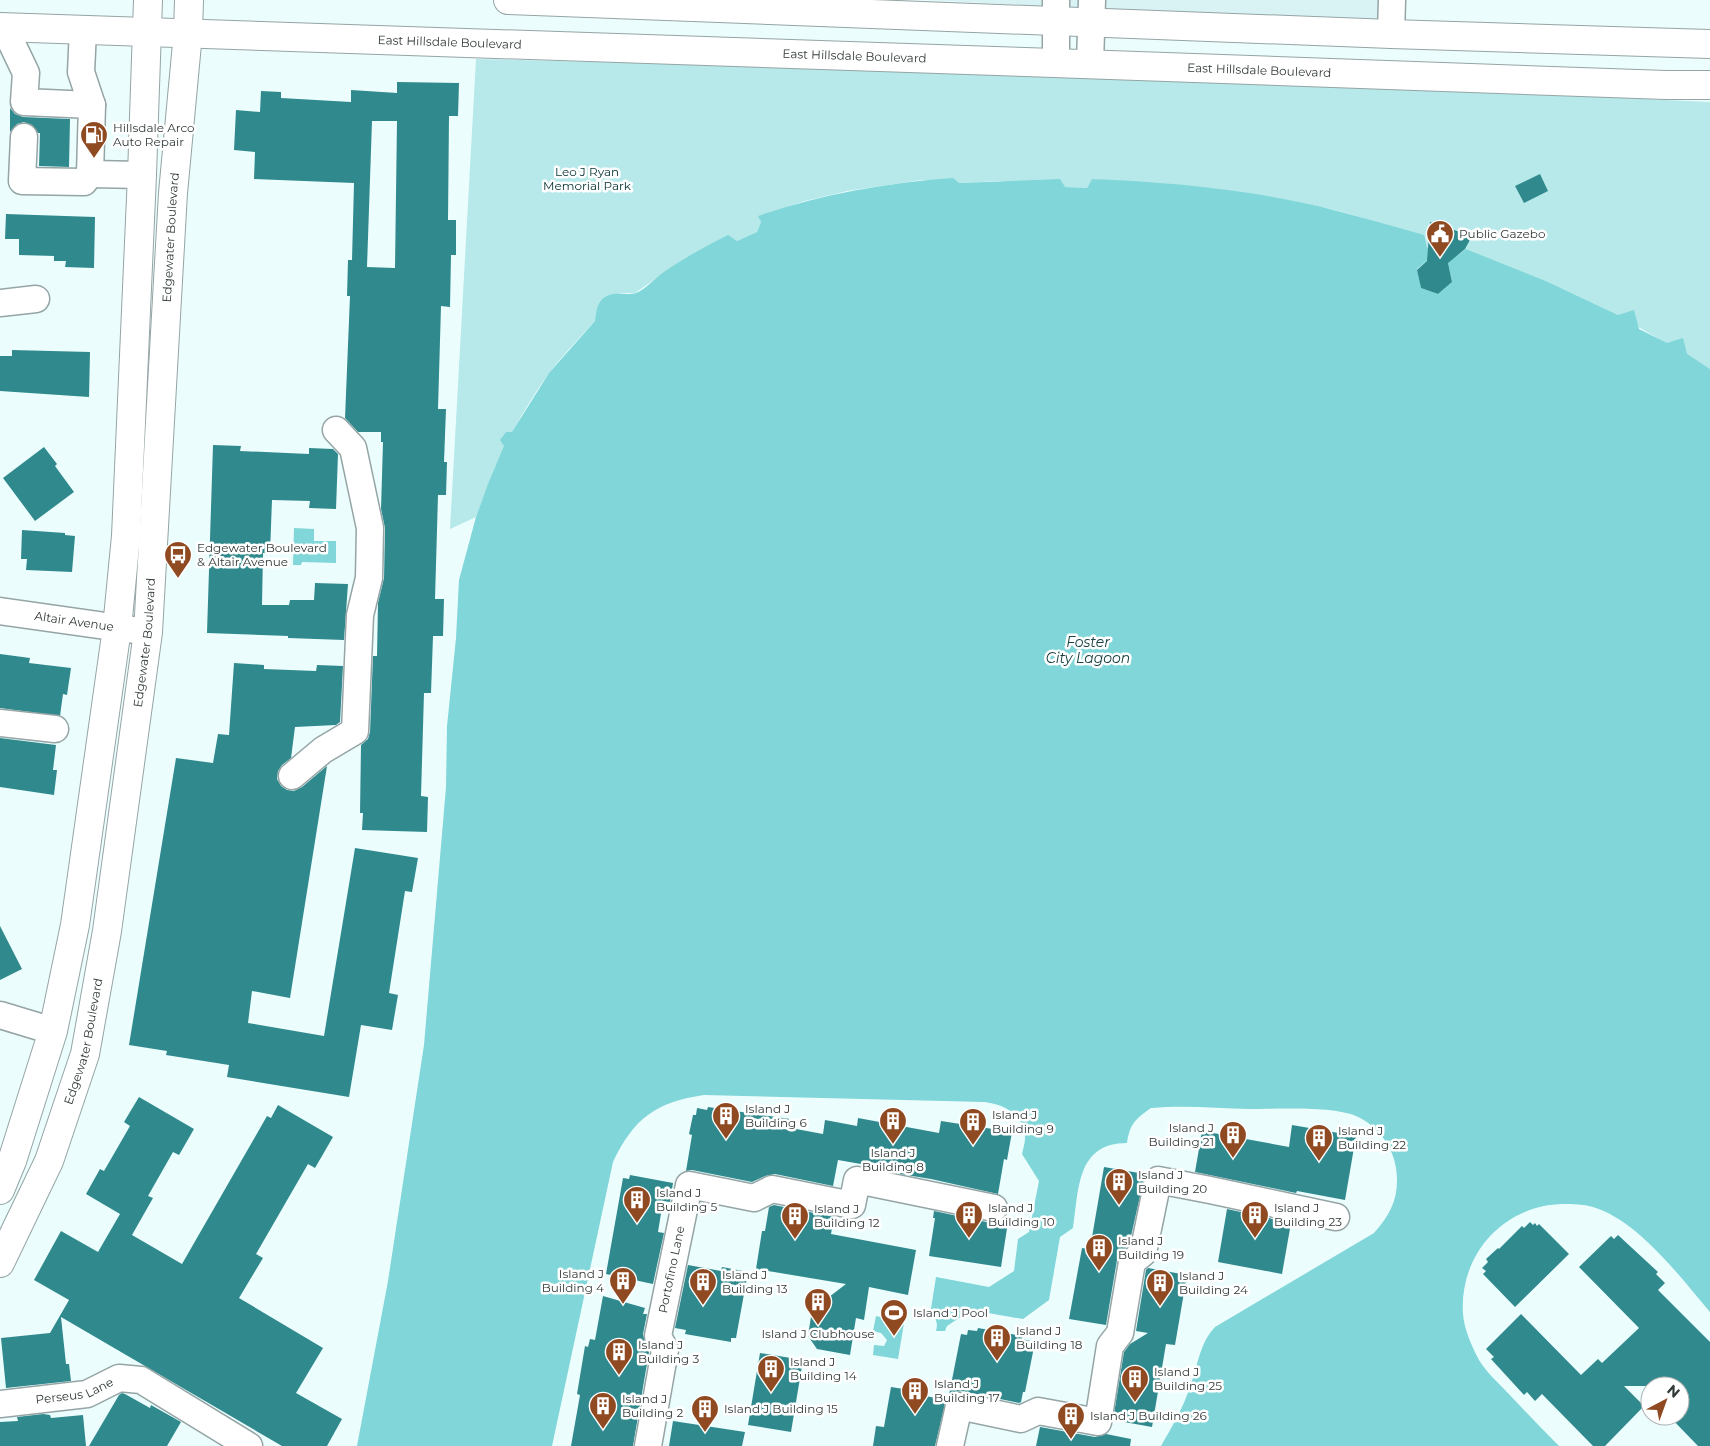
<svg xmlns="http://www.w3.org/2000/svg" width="1710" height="1446" font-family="Montserrat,sans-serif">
<rect width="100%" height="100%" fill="#ecfdfe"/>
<!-- built -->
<path fill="#d9f3f4" d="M925 0H1385V24Z"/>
<!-- green -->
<path fill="#b7e9ea" d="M476 59 1145 76 1710 102V369L1618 315 1546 281 1466 249 1448 263 1452 282 1438 294 1421 288 1417 269 1430 258 1437 249 1427 248C1407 238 1387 225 1366 219 1277 191 1183 188 1092 179L1087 188 1065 187 999 181 959 183 922 180 847 191 805 201 759 216 761 222 757 232 737 241 687 257 635 293H621L596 312 595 321C579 338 563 355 549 373 517 417 494 466 476 517L450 529Z"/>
<!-- water -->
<path fill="#80d6d8" d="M953 178 959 183 1060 179 1065 187 1087 188 1092 179C1167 182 1244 189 1318 206 1354 215 1389 225 1424 235L1427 248 1437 249 1430 258 1417 269 1421 288 1438 294 1452 282 1448 263 1444 262 1448 252 1458 255 1466 249 1546 281 1618 315 1634 310 1639 329 1667 343 1683 338 1687 354 1710 369V1312C1680 1277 1639 1221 1593 1207 1583 1204 1573 1204 1563 1204 1504 1205 1459 1254 1463 1314 1464 1329 1472 1347 1479 1360 1485 1370 1495 1380 1504 1389 1522 1408 1540 1427 1559 1446H1161C1172 1427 1183 1408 1190 1387 1198 1366 1199 1344 1215 1327L1374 1233C1392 1213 1400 1195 1396 1168 1393 1146 1376 1124 1356 1116 1332 1106 1278 1109 1250 1109 1217 1108 1183 1105 1151 1108 1135 1119 1130 1124 1127 1143 1076 1143 1079 1190 1073 1228L1060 1237 1049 1300 1023 1319 971 1310 947 1326 945 1331H936C938 1323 937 1319 930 1315L936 1277 989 1287 1014 1271 1018 1239 1029 1232 1039 1181 1022 1154C1023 1149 1025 1143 1025 1138 1025 1115 1004 1104 984 1102L704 1095C656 1102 634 1118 613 1162L552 1446H357L388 1281 424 1045 446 787 447 726 456 638 459 580 476 517 488 484 504 446 500 440 506 432H512L549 373 595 321C596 312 597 302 605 297 616 291 627 296 636 293 646 289 655 278 664 272 684 258 706 246 728 235L737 241 757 232 761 222 758 216C821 194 886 183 953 178Z
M294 528 314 529V541H336V563L302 562 301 565H293Z
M876 1316 904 1323 898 1359 873 1355 874 1345 884 1346 887 1340 881 1333 873 1331Z"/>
<!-- building -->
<path fill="#308a8d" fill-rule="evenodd" d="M397 82 459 83 458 116H449L448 220H456V255H451L450 307 441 306 438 409H446L444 462H447L446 495H438L435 599H444L443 636H433L431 693H424L421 796 428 797 427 832 362 830 363 813H360L361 745 368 739 370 732 373 656H377L378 603 384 578 385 528 381 509 383 442H381V432H358L345 418 350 296H347L348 260H352L354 183 254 179 255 152 234 150 236 110 260 112 261 91 281 92V98L351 102V90L397 93ZM372 121H397L395 268 367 267Z
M10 108 15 114 23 117 70 119 69 167 39 166 40 133H38L32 125 24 122 17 124 10 132Z
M1540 174 1548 191 1524 203 1515 186Z
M6 214 95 217 94 268 65 267 66 261H54V256L19 255V239H5Z
M1430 222 1472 236 1465 249 1448 263 1452 282 1438 294 1421 288 1417 270 1427 261Z
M12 350 90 352 89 397 0 391V356H12Z
M213 445 241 446 240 451 309 454V448L333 449 338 454 336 509 309 508 310 501 272 500 270 553H263L262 605H289L290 600H314L315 583 348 584 344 640 288 638V636L207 633Z
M44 447 57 464 55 466 74 492 35 521 3 478Z
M22 530 65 533V535L75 536 72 572 26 570 27 559H21Z
M0 654 30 658 29 663 71 668 67 695 63 694 60 716 0 708Z
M234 663 264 665V669L316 671 317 665 343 666 340 722 336 725 295 727 291 758 282 765 278 771 277 779 281 786 287 790 294 791 302 787 327 766 290 998 252 991 248 1023 324 1036 355 848 418 858 412 892 405 891 389 993 398 995 392 1030 361 1025 349 1097 227 1077 229 1065 166 1055 167 1051 129 1045 176 758 213 763 218 734 229 735Z
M0 738 56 745 53 770H57L54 795 0 787Z
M0 926 22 969 0 980Z
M139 1097 194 1129 179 1155 173 1152 148 1196 153 1198 132 1235 182 1264 267 1116 271 1118 278 1105 333 1137 315 1168 308 1164 256 1254 263 1258 239 1298 323 1348 296 1393 342 1419 327 1446H282L61 1317 66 1364H69L71 1381 6 1388 1 1338 50 1333 69 1300 34 1280 61 1231 98 1252 120 1214 86 1194 100 1169 104 1171 130 1126 124 1122Z
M708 1107 797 1120 796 1129 823 1134 825 1120 857 1126 858 1118 939 1133 941 1121 1012 1132 1007 1160 1004 1159 998 1194 931 1179 900 1174 901 1171 838 1160 833 1186 775 1174 765 1176 752 1182 692 1170 686 1171 692 1135 689 1134 693 1115H696L697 1108 707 1110Z
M1292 1125 1356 1136 1345 1200 1297 1191 1296 1193 1195 1172 1202 1131 1289 1147Z
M1104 1167 1145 1174 1129 1245 1122 1251 1117 1260 1106 1325 1069 1319 1082 1248 1090 1249Z
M630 1175 673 1183 670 1202 663 1201 658 1232 664 1233 653 1284 606 1274 623 1178 629 1179Z
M774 1205 834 1217 831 1234 916 1250 908 1295 869 1287 864 1320 856 1318 850 1355 817 1349 808 1336 812 1310 846 1284 756 1269 762 1231H765L769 1207Z
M1227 1209 1291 1223 1282 1274 1218 1262Z
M934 1211 991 1223 1001 1221 1008 1222 1001 1267 929 1256 935 1218H933Z
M1530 1222 1533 1225 1535 1223 1537 1226 1539 1224 1569 1254 1515 1307 1483 1274 1486 1271 1482 1268 1488 1262 1486 1259 1498 1248 1499 1249 1522 1226 1524 1228Z
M1618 1235 1658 1272 1656 1274 1665 1283 1658 1290 1710 1342V1446H1698L1669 1416H1680V1386H1624L1644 1406 1605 1446H1593L1542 1394 1535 1401 1527 1392 1524 1395 1491 1359 1494 1357 1486 1349 1521 1314 1581 1375 1598 1359 1602 1363 1639 1328 1579 1267 1611 1236 1614 1239Z
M688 1265 721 1271 722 1267 748 1272 736 1338H731V1342L685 1334 686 1330 675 1328Z
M1148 1268 1187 1275 1175 1345 1166 1344 1152 1427 1113 1420 1124 1352 1130 1344 1148 1333 1136 1331 1146 1270Z
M603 1296 645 1308 643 1314H647L643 1334 645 1343 649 1352 633 1446H571L580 1395 577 1394 585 1346 588 1347 590 1339 595 1340Z
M978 1328 1022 1336V1339L1035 1342 1025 1392H1023L1021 1402 1019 1403 962 1391 955 1392 949 1395 961 1334 967 1335 968 1330 977 1331Z
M760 1353 803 1360 791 1432 748 1425Z
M891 1387 910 1390V1393L946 1400 935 1446H873L876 1426 884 1427Z
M122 1393 125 1394 150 1408 151 1405 181 1422 167 1446H89L119 1395Z
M43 1414 50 1415 51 1418 83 1415 86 1446H0V1422L18 1421 17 1417Z
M673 1421 745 1432 742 1446H669Z
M1040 1427 1095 1437 1106 1434 1131 1439 1130 1446H1036Z"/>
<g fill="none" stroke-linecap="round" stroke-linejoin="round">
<defs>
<g id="minor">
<path d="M4 27 26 73 24 102 92 105"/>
<path d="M1391 34 1392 0"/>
<path d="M1056 63V0"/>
<path d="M1090 64 1092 0"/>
<path d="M24 137 22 181 84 182 90 174 92 105 81 72 83 30"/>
<path d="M90 174 142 175"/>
<path d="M0 303 36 299"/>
<path id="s1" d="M0 611 148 632"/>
<path d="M0 723 55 729"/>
<path d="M292 776 323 750 355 731 360 615 369 578 370 528 353 448 336 430"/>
<path d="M0 1015 53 1031"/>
<path id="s2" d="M0 1404 87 1394 119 1378 141 1380 249 1446"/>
<path id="s3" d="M648 1446 665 1350 658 1336 689 1185 754 1198 772 1189 852 1205 857 1180 994 1208"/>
<path d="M950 1446 959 1406 1021 1419 1038 1411 1098 1422 1110 1346 1120 1333 1132 1262 1143 1253 1158 1180 1210 1190 1336 1217"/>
</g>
<g id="major">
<path d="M508 0 1391 34 1710 44"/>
<path id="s4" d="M0 27 1025 62 1666 85H1710"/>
<path d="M0 1190 12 1161 53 1031 75 925 117 628 126 536 142 175 148 0"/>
<path id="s5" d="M0 1263 49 1161 85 1054 107 931 148 632 173 193 188 33 189 0"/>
</g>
</defs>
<!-- minor casing -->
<use href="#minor" stroke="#95a4a5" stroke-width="29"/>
<!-- major casing -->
<use href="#major" stroke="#95a4a5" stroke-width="30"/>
<!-- minor -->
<use href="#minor" stroke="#fff" stroke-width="26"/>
<!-- major -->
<use href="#major" stroke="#fff" stroke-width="28"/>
</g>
<!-- icons -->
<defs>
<symbol id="fuel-pin" viewBox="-11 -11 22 30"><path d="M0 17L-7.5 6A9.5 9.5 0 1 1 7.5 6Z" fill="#904a22" stroke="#fff"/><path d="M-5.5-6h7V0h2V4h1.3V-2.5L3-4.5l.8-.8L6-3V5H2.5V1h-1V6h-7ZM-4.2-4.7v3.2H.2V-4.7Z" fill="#fff"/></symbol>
<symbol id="civic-pin" viewBox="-11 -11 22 30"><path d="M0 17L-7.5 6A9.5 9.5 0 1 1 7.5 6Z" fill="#904a22" stroke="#fff"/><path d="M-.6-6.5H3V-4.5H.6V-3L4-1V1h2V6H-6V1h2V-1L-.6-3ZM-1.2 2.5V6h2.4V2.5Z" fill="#fff"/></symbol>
<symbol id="bus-pin" viewBox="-11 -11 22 30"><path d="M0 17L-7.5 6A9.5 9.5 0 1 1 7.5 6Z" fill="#904a22" stroke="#fff"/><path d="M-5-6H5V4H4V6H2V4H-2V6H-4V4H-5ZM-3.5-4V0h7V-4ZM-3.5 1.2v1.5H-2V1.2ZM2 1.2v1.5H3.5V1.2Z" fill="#fff"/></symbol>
<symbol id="building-pin" viewBox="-11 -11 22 30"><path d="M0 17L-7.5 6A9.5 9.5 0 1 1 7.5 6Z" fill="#904a22" stroke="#fff"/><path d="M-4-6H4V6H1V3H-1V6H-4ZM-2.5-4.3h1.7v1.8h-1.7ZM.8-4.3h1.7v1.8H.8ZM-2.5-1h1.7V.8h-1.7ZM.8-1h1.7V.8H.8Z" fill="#fff"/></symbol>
<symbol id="stadium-pin" viewBox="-11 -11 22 30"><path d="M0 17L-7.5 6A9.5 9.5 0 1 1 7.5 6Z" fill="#904a22" stroke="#fff"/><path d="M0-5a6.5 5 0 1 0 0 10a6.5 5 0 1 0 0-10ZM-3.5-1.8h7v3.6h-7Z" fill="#fff"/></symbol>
</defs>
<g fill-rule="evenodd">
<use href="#fuel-pin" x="78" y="119" width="32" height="43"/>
<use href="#civic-pin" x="1424" y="218" width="32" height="43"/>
<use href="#bus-pin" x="162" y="539" width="32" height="43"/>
<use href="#building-pin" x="710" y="1100" width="32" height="43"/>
<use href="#building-pin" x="877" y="1105" width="32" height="43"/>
<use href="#building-pin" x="957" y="1106" width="32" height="43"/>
<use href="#building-pin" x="1217" y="1119" width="32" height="43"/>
<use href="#building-pin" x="1303" y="1122" width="32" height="43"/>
<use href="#building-pin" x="1103" y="1166" width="32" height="43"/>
<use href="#building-pin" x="621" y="1184" width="32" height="43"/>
<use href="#building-pin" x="953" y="1199" width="32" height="43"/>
<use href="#building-pin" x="1239" y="1199" width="32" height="43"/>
<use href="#building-pin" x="779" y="1200" width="32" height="43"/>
<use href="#building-pin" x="1083" y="1232" width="32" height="43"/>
<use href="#building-pin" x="607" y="1265" width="32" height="43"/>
<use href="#building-pin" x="687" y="1266" width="32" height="43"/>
<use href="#building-pin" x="1144" y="1267" width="32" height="43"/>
<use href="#building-pin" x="802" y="1286" width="32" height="43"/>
<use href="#stadium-pin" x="878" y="1297" width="32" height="43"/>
<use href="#building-pin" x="981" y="1322" width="32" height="43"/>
<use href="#building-pin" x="603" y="1336" width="32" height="43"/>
<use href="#building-pin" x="755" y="1353" width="32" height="43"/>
<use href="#building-pin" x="1119" y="1363" width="32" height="43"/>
<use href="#building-pin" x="899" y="1375" width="32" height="43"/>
<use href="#building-pin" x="587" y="1390" width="32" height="43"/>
<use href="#building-pin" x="689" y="1393" width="32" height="43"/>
<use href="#building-pin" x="1055" y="1400" width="32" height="43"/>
</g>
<g text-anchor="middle" stroke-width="5" stroke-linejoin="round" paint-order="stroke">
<!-- street labels -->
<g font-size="12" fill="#333a3a" stroke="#fff">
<text dy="4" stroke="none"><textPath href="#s4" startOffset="450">East Hillsdale Boulevard</textPath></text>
<text dy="4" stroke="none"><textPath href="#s4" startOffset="855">East Hillsdale Boulevard</textPath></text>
<text dy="4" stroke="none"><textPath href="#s4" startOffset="1260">East Hillsdale Boulevard</textPath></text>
<text dy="4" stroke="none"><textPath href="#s5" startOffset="1048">Edgewater Boulevard</textPath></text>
<text dy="4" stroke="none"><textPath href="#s1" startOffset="75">Altair Avenue</textPath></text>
<text dy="4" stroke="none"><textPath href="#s5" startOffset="642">Edgewater Boulevard</textPath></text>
<text dy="4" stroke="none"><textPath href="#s5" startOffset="238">Edgewater Boulevard</textPath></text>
<text dy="4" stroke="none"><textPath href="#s3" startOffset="181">Portofino Lane</textPath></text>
<text dy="4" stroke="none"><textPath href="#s2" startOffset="76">Perseus Lane</textPath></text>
</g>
<!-- poi labels -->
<g font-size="12" fill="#333a3a" stroke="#fff" text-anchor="start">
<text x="113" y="132">Hillsdale Arco<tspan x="113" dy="14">Auto Repair</tspan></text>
<text x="1459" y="238">Public Gazebo</text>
<text x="197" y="552">Edgewater Boulevard<tspan x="197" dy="14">&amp; Altair Avenue</tspan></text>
<text x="745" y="1113">Island J<tspan x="745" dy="14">Building 6</tspan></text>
<text x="992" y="1119">Island J<tspan x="992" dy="14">Building 9</tspan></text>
<text x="1214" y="1132" text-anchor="end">Island J<tspan x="1214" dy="14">Building 21</tspan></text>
<text x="1338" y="1135">Island J<tspan x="1338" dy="14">Building 22</tspan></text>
<text x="893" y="1157" text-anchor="middle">Island J<tspan x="893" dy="14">Building 8</tspan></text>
<text x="1138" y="1179">Island J<tspan x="1138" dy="14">Building 20</tspan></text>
<text x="656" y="1197">Island J<tspan x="656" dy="14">Building 5</tspan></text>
<text x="988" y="1212">Island J<tspan x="988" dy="14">Building 10</tspan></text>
<text x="1274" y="1212">Island J<tspan x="1274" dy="14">Building 23</tspan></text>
<text x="814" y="1213">Island J<tspan x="814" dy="14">Building 12</tspan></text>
<text x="1118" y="1245">Island J<tspan x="1118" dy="14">Building 19</tspan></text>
<text x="604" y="1278" text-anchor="end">Island J<tspan x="604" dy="14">Building 4</tspan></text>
<text x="722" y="1279">Island J<tspan x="722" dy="14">Building 13</tspan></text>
<text x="1179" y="1280">Island J<tspan x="1179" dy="14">Building 24</tspan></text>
<text x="913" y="1317">Island J Pool</text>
<text x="1016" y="1335">Island J<tspan x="1016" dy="14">Building 18</tspan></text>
<text x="818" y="1338" text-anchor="middle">Island J Clubhouse</text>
<text x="638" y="1349">Island J<tspan x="638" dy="14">Building 3</tspan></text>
<text x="790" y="1366">Island J<tspan x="790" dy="14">Building 14</tspan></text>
<text x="1154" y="1376">Island J<tspan x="1154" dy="14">Building 25</tspan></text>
<text x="934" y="1388">Island J<tspan x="934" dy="14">Building 17</tspan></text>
<text x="622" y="1403">Island J<tspan x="622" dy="14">Building 2</tspan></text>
<text x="724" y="1413">Island J Building 15</text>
<text x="1090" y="1420">Island J Building 26</text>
</g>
<!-- park labels -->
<g font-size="12" fill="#033031" stroke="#fff">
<text x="587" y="176">Leo J Ryan<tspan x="587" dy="14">Memorial Park</tspan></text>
</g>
<!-- water labels -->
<g font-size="14" font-style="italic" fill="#174041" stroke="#fff">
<text x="1088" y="647">Foster<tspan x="1088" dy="16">City Lagoon</tspan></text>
</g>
</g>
<!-- north arrow -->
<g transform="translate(1665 1401) rotate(41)"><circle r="24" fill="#ffffff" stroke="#adb0b0"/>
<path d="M0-4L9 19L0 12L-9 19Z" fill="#904a22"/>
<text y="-8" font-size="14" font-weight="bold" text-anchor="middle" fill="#333a3a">N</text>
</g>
</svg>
